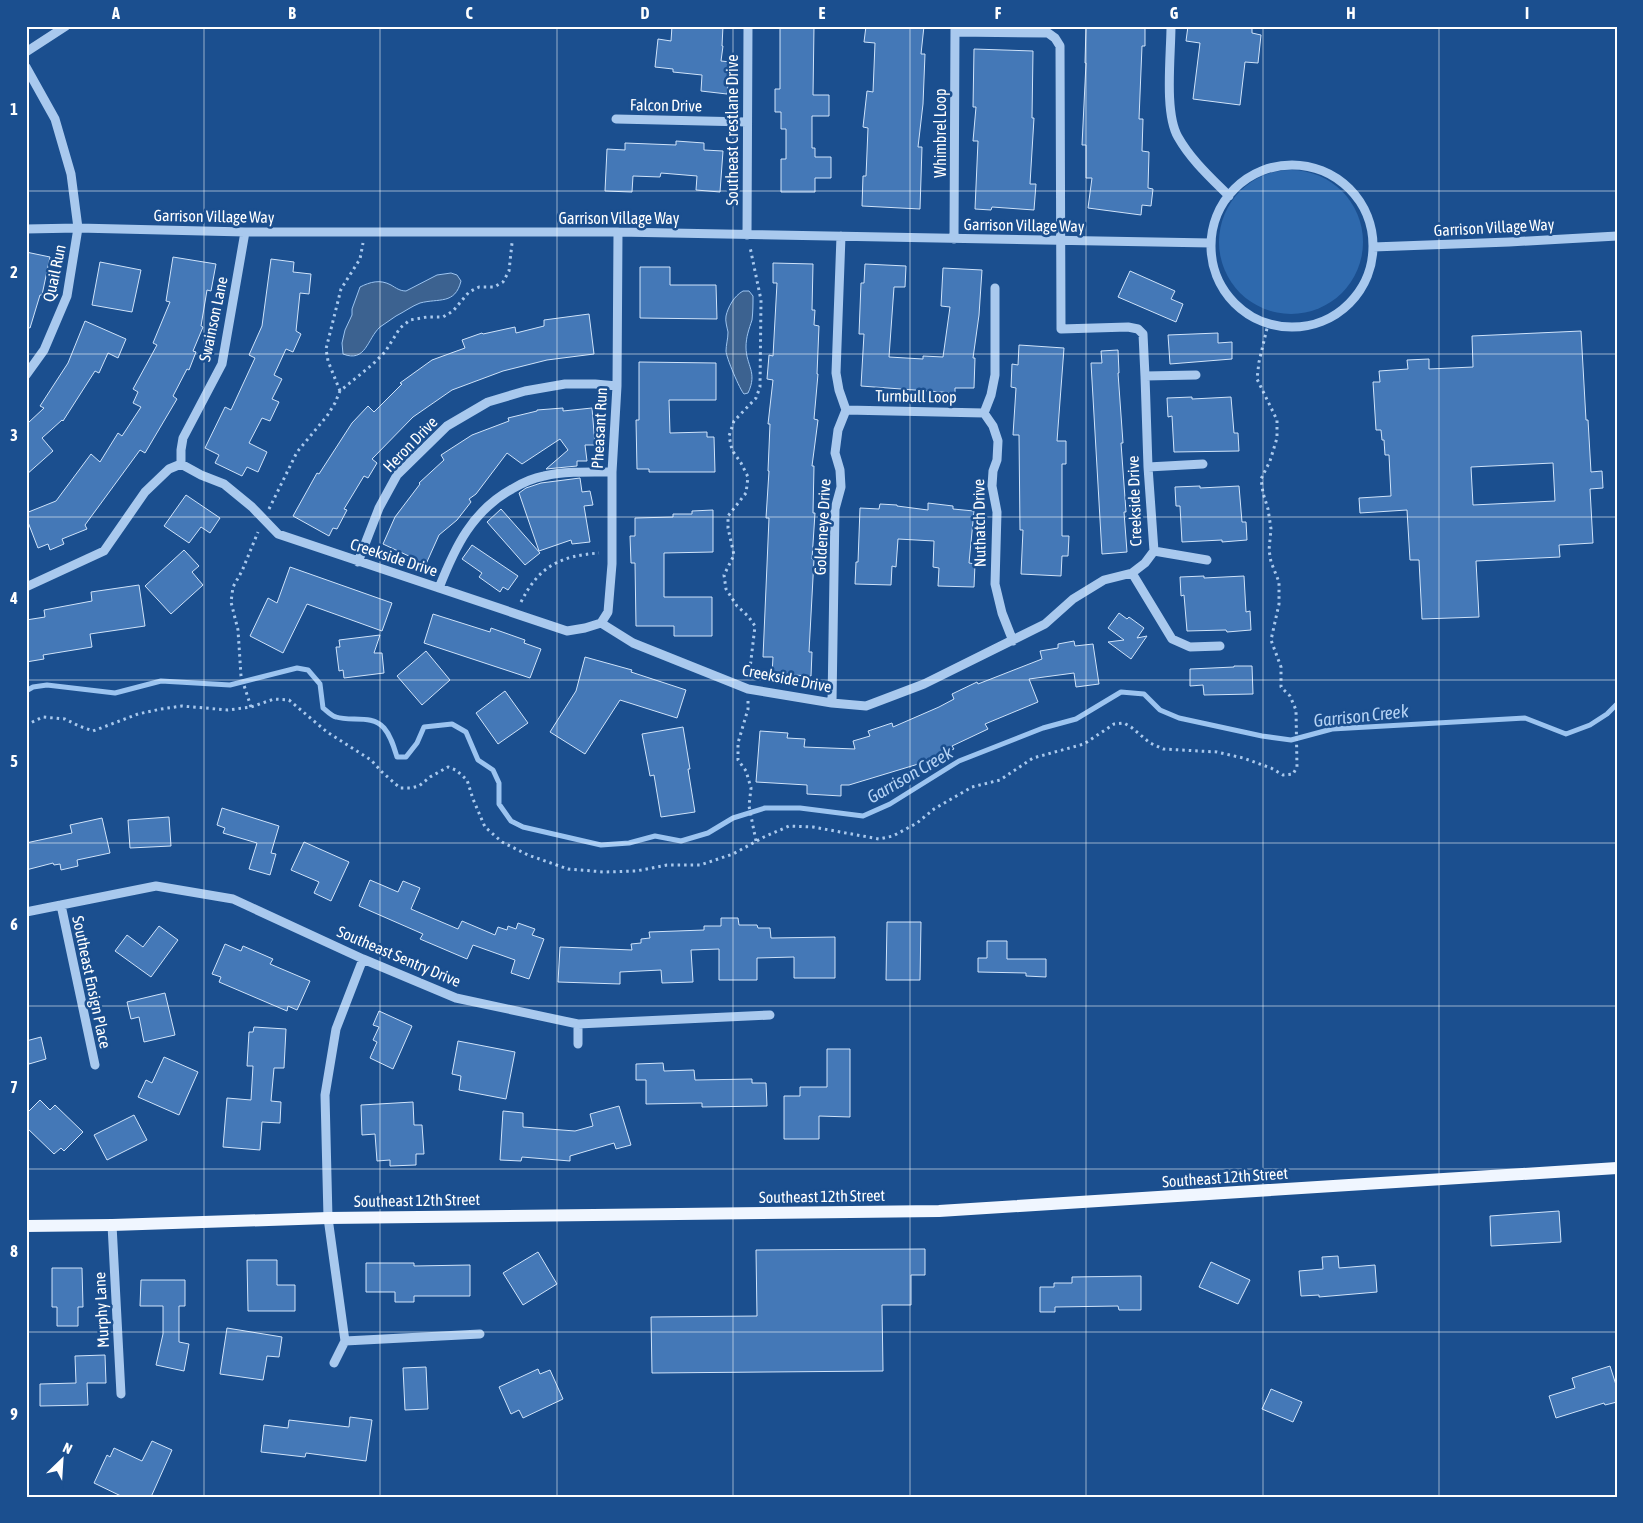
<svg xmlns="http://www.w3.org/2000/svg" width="1643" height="1523" font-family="'Asap Condensed',sans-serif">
<rect width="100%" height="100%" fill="#1b4f8f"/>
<!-- green -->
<path fill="#2e69ad" d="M1219 242a72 72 0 1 1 144 0a72 72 0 1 1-144 0Z"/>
<!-- water -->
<path fill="#3c6290" stroke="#9cc4f0" d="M451 273 457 275 461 281C455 305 439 298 420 303 412 306 404 312 396 316 391 320 385 323 380 327 367 339 366 363 343 354L342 343 345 330 352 315V309L360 287C370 282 380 279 391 285 396 288 400 291 406 291L437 275Z
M743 291H749L753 296C753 304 753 312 752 320 749 329 746 337 746 347 746 366 758 372 748 393L744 394C740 390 726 357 726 351 726 345 728 339 728 332 727 327 725 321 726 316 728 307 734 296 743 291Z"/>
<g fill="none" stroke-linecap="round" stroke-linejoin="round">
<!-- stream -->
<path stroke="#9cc4f0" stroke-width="5" d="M26 691 33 687 47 685 115 693 161 681 230 685 297 668 308 670 320 684 323 708C327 711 331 716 336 717 351 722 372 714 384 728 391 736 394 747 397 757H406L417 743 424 727 452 724 466 732 478 760 493 770 499 783V804L511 821 523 827 601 845 629 843 655 836 681 841 708 833 733 818 765 808H800L863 816 890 804 959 761 1043 728 1076 719 1121 692 1144 694 1160 710 1179 718 1262 736 1291 740 1332 729 1525 718 1566 734 1590 725 1607 714 1617 704"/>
</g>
<!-- building -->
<path fill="#4478b7" stroke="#cfe3fa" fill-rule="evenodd" d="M672 26H723L722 46H723L721 61 731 62 727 94 701 91 702 75 673 72V69L655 67 658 39 671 41Z
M780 26H814L813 95H829V116H812V148H815V157H831V178H815V192H781V159H786V129H781V112H775V89H780Z
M866 26H924L921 54H925L923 104 918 147H922L920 209 862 206 863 176H866L868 128 863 127 867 91 873 92 875 43 864 42Z
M1086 26H1145V46H1142L1139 119H1143L1142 151 1149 152 1148 188 1153 189 1151 206 1142 205 1141 215 1088 208 1092 178H1086V145H1082L1086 63H1085Z
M1188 26H1252V33L1261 35 1258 63 1245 62 1240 105 1193 99 1200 43 1186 41Z
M974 49 1033 51 1032 118H1034L1030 184H1036L1034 210 992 207 991 210 975 209 978 141H973L976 107H973Z
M676 141 704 143V150L723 151 720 192 696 190 697 176 661 173 660 177 633 176 632 192 605 191 607 149 625 150V143L676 145Z
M26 252 50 257 42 295H40L30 328 26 327Z
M173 257 216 264 211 291 207 290 201 326 203 327 193 351 196 352 189 370 187 369 173 396 177 399 145 453 140 450 85 525 87 529 62 539 64 544 50 550 48 544 38 548 26 517V513L56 501 91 454 100 462 118 433 122 436 141 407 133 403 138 392 133 389 157 345 153 343 170 302 166 301Z
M271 259 294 262 293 272 311 274 309 294 300 293 296 331 301 334 293 352 286 349 274 375 282 379 272 399 279 402 270 421 262 418 249 443 267 452 258 472 247 467 242 476 215 463 219 455 205 448 225 407 231 410 255 358 249 355 262 326Z
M100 262 141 270 132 312 92 305Z
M773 263 813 264 812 310H815L814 325 819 326 817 374H818L814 419 818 420 812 466H814L813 513H815L812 559H814L809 652H812L811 676 772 674 773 657H763L769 518H766L769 471H768L770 424H768L773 380 767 379 769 355 773 356 777 283H773Z
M865 264 906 266 905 287H894L889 357 923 359V356L943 357 950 307 941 306 943 268 982 270 979 315 973 358H975L974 388H955V393L861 386 864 334H859L861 283H864Z
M640 267H670V285H716L717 319 640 318Z
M1130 271 1175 291 1171 299 1183 304 1176 322 1118 297Z
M589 314 594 354 547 360 503 371 452 390 413 417 372 459 377 463 368 478 364 476 344 509 347 510 337 529 333 528 329 536 293 516 317 473 319 474 352 423 368 406 374 412 402 384 400 383 432 360 465 348 462 340 482 333 483 334 515 327 516 333 544 326V320Z
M85 321 126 339 118 358 108 353 99 373 95 371 63 421 62 420 42 438 53 451 26 475V421L28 423 44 408 40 406 68 363Z
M1581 331 1586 420H1588L1591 472 1602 471 1603 488 1590 489 1593 543 1559 545 1560 557 1476 561 1479 617 1422 619 1419 560H1410L1407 510 1360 513 1359 498 1391 496 1389 455H1385L1384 440H1382L1381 430H1376L1373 382H1380L1379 371 1408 369 1407 360 1429 359V369L1473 367 1472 336ZM1553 463 1555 501 1473 505 1471 467Z
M1218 333V343L1232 342V359L1170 364 1168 335Z
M1019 345 1064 348 1057 441H1066V464H1062V536H1069L1068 556H1062L1061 576 1021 574 1023 530H1020L1019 435H1013L1016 388 1011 387 1012 364 1018 365Z
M1118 350 1119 373H1118L1123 443H1121L1126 512H1124L1127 552 1102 554 1091 363H1102L1101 351Z
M639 362 716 363V400H669L670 433 707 432V437H714L715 472H649V469H637L636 420H639Z
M1192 397V399L1231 397 1234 433H1238L1239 451 1174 452 1172 416 1168 417 1167 398Z
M563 408V411L592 408 595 445H585L587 461H577V466L546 469 568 450 560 439 522 464 507 453 476 494 469 499 471 502 457 520 439 535 426 564 383 544 395 517 420 484 419 483 444 460 441 455 472 435 509 421 508 418 537 411V410Z
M580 478 582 492 590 491 593 505 584 506 590 542 572 544 571 540 539 551 519 493 526 488 541 483Z
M1200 486V488L1239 486 1242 522H1246L1247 540 1222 542V540L1182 542 1180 506H1176L1175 487Z
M186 495 220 518 210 533 201 527 189 543 164 526Z
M928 503 953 506V509L974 511 969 563 975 564 974 587 938 586 939 568 933 567 934 541 898 539 896 567 892 566 891 585 855 584 856 562H858L860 508 879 509 880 504 897 505V506L928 510Z
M501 509 540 553 525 565 487 522Z
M713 510V552L664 553V597H712V636H674V626H636L635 563H631L630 536H635V518L673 517V514H692V511Z
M472 545 518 576 508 590 503 587 500 592 479 577 482 573 462 559Z
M184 550 199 566 192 572 203 585 171 614 145 586Z
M290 567 392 603 382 631 307 604 283 653 250 636 268 598 277 603Z
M1204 576V578L1244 576 1246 612 1250 611 1251 630 1227 632 1226 630 1187 631 1184 595 1181 596 1180 577Z
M139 585 145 626 90 634 92 647 43 655 44 659 26 662V620L45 617 44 610 92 601 91 592Z
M1119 613 1127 619 1129 617 1144 628 1137 638 1147 636 1131 659 1108 642 1124 640 1108 628Z
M433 614 490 632 491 628 525 640 524 643 541 649 530 678 424 643Z
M380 635 374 653H382L384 673 344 678 343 670 339 671 336 647H340L339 640Z
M1074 641 1075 646 1093 644 1099 684 1076 687 1074 673 1029 679 1038 702 985 724 988 729 952 746 954 749 915 765 849 785H841V796L807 794V785L756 782 760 731 788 733 787 738 805 739 804 747 855 749 853 741 870 736 868 731 892 723 893 727 939 707 954 699 952 694 977 682 978 684 1042 659 1040 651 1058 648V644Z
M426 651 450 680 422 705 397 676Z
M585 657 632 670 631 672 686 690 677 718 620 700 585 754 550 732 576 691Z
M1234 666H1252L1253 694 1204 695 1203 685 1190 686V669L1234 667Z
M505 691 528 723 498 744 476 713Z
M683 727 690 769H688L695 812 661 817 654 775 650 776 642 734Z
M222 808 279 826 271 853 276 854 270 875 249 869 257 843 223 833 225 828 217 825Z
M169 817 171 846 130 848 128 820Z
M102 818 110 853 77 860 78 866 61 870 60 864 54 865 53 863 26 870V843L72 833 70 825Z
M304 842 349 862 331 901 314 893 319 882 291 870Z
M370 880 398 892 403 881 420 888 411 909 458 929 462 921 495 935 498 927 507 930 508 926 516 929 518 923 535 929 532 935 544 939 529 979 511 973 515 960 473 945 467 959 420 939 423 934 359 906Z
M721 918H738L739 925H757L758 928H770L771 938 835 937V978H794V957L757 958V980H719V949L691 950 693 982 662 983 661 970 620 972V984L558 982 560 947 632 950 631 944 641 943V939L650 938 649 932 704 930V926H721Z
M887 922H921L920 980H886Z
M159 926 178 940 151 977 115 951 127 935 143 947Z
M987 941H1007V959H1046V977L1026 976V973L978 972V958H987Z
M225 944 241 951 243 946 273 959 270 964 310 981 297 1010 288 1006 287 1011 219 982 221 977 212 974Z
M165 993 175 1035 144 1042 139 1017 131 1019 127 1002Z
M379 1011 412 1026 393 1069 370 1058 377 1042 373 1040 379 1027 373 1025Z
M254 1027 286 1029 284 1068H274L271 1101 281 1102 280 1123 262 1122 260 1150 223 1147 227 1098 251 1100 253 1066H247L249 1032H253Z
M41 1037 46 1059 29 1064 26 1053V1041Z
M458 1041 515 1052 506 1099 459 1090 461 1076 452 1074Z
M827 1049H850V1117L819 1116V1139H784V1096H800V1087H827Z
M164 1057 198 1072 179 1115 138 1097 146 1080 152 1083Z
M663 1063 664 1071 694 1070 695 1080 752 1079V1083H766L767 1106 702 1107V1103L646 1104V1080H636V1064Z
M40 1100 50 1110 55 1105 83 1132 64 1151 61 1148 54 1154 26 1127V1114Z
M413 1102 414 1125H422L424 1154H416V1165L390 1166V1160L377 1161 375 1134 362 1135 361 1105Z
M619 1106 631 1145 616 1149 614 1143 570 1156V1161L522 1157 521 1161 500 1160 503 1111 523 1113V1127L575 1131 593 1126 590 1114Z
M134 1115 147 1140 107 1160 94 1135Z
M1559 1211 1561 1242 1491 1246 1490 1216Z
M925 1249V1275H911V1305H882L883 1371 652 1373 651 1317 757 1316 756 1250Z
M538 1252 557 1284 523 1305 503 1273Z
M1338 1256 1339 1268 1375 1265 1377 1292 1319 1297V1295L1301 1296 1299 1271 1323 1269 1322 1257Z
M247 1260H277V1285H295V1311H248Z
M1211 1262 1250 1280 1238 1304 1199 1287Z
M366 1263H414V1266L470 1265V1296H414V1302H395V1292H366Z
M52 1268H82L83 1307H78V1326H57V1307H52Z
M1141 1276V1310H1119L1118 1306 1055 1307V1312H1040V1287H1054V1283H1072V1277Z
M141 1280H185V1306H179V1342L189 1344 184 1371 156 1365 163 1334V1306H140Z
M227 1328 282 1337 279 1357 267 1356 263 1380 220 1374Z
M105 1355 106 1383H87L88 1405 40 1406V1384L76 1383 75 1356Z
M1610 1366 1617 1388V1402L1605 1405 1604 1403 1556 1418 1549 1396 1575 1388 1572 1378Z
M426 1367 428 1409 405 1410 403 1368Z
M538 1369 540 1374 550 1370 563 1399 523 1418 519 1410 511 1414 499 1387Z
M1271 1389 1302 1402 1293 1422 1262 1409Z
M350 1417 372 1420 366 1461 306 1453 305 1457 261 1452 264 1425 288 1428 289 1420 349 1427Z
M152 1441 172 1450 151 1497H123L94 1483 107 1455 110 1457 114 1448 142 1461Z"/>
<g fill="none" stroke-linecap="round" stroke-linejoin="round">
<!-- path -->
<path stroke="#a9c9ee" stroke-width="3" stroke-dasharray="2.5 4" stroke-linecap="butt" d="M340 391 328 361 326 349 341 289 360 259 363 243
M269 509 297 452 327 416 335 403 340 391 373 364 385 352 400 328 410 320 427 317H443L453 311 469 292 479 287H494L503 282 509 271 512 243
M521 602C539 566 560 556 599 553
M749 677 755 626 748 616 737 606 726 589 724 575 734 555 728 528V516L746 493 748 477 741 463 732 450 729 436 734 421 756 398 760 387 761 300 750 247
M748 701V709L738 743V760L746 771 751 788 749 806 756 841
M251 707 241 676 238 630 231 602 233 587 242 571 258 532
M26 725 43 717 65 719 79 726 93 731 138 714 161 709 182 706 228 710 251 707 274 699 289 700 327 732 371 760 382 772 400 788H411L419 786 430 777 448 767 456 770 467 780 473 799 485 827 502 842 528 855 568 869 604 872 636 871 667 865H700L733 854 764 837 789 826 813 827 879 839 893 836 917 823 934 809 972 787 1000 780 1033 758 1084 744 1114 724 1124 723 1131 727 1150 743 1163 749 1217 752 1243 758 1271 768 1283 775 1293 774 1297 767 1296 710 1290 696 1281 687V667L1271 640 1279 604V582L1271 562 1269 550 1271 529 1268 509 1263 493 1261 479 1270 461 1277 438V420L1257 379 1259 362 1268 324"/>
<!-- minor -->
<path stroke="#a9c9ee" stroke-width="9" d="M1171 26C1171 55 1164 113 1178 137 1191 160 1211 178 1229 196
M26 52 66 26
M26 67 55 119 71 174 78 228 67 296 44 350 26 375
M616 119 747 122
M1211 246a81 81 0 1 1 162 0a81 81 0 1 1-162 0Z
M26 229 78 228 245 232H618L1211 243
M747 235 748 26
M954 239 955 27
M1373 247 1509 242 1617 236
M995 288V375L991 395 984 413 993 426 998 441 997 460 993 471 992 486 997 512 995 584 1002 613 1013 641
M1145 376 1196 375
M846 410 984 413
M181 464V450L183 438 222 364 245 232
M1148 467 1203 464
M1154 551 1207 560
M358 562 379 508 397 475 447 426 488 402 525 391 565 384H595L617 386
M1132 573 1172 639 1190 647 1220 646
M26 587 104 551 145 492 169 469 181 464 201 475 224 484 252 507 278 534 567 631 585 628 601 623 633 643 748 689 832 703 866 706 924 684 1045 624 1073 599 1104 580 1132 573 1145 563 1154 551 1148 467 1145 376 1143 334 1138 329 1128 327 1061 329 1060 46 1055 38 1048 33 955 32
M439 588C455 547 472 511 512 489 522 483 533 478 544 476 566 471 590 472 612 472
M601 623 608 612 612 564V472L617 386 618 232
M832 703 835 509 841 487 840 470 835 453 838 430 846 410 839 390 836 373 841 236
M61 905 95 1065
M26 912 156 886 233 899 363 959 456 998 578 1024 770 1015
M363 959 336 1029 325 1095 328 1218 345 1341 480 1334
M578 1044V1024
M112 1225 121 1394
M334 1363 345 1341"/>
<!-- major -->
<path stroke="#f0f6ff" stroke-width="12" d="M26 1226 112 1225 328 1218 939 1211 1617 1168"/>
</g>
<!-- grid -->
<path fill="none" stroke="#fff" stroke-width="1" stroke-opacity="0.55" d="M204 26V1497M380 26V1497M557 26V1497M733 26V1497M910 26V1497M1086 26V1497M1263 26V1497M1439 26V1497M26 191H1617M26 354H1617M26 517H1617M26 680H1617M26 843H1617M26 1006H1617M26 1169H1617M26 1332H1617"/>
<g text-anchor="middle" stroke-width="5" stroke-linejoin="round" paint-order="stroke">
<!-- street labels -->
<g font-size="16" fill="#fff" stroke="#1b4f8f">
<text transform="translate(666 105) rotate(1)" y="6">Falcon Drive</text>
<text transform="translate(732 130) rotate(-90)" y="6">Southeast Crestlane Drive</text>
<text transform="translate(940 133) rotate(-90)" y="6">Whimbrel Loop</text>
<text transform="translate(214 216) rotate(1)" y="6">Garrison Village Way</text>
<text x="619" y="224">Garrison Village Way</text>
<text transform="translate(1024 225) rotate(1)" y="6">Garrison Village Way</text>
<text transform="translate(1494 227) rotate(-3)" y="6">Garrison Village Way</text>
<text transform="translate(54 273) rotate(-78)" y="6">Quail Run</text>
<text transform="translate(213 319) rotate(-78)" y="6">Swainson Lane</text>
<text transform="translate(916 396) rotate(1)" y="6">Turnbull Loop</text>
<text transform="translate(599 428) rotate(-87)" y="6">Pheasant Run</text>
<text transform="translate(410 444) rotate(-46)" y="6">Heron Drive</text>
<text transform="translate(1134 501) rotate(-92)" y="6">Creekside Drive</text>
<text transform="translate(979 523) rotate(-91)" y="6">Nuthatch Drive</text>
<text transform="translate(822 527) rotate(-87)" y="6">Goldeneye Drive</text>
<text transform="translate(394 557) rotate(18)" y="6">Creekside Drive</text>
<text transform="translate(787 678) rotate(11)" y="6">Creekside Drive</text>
<text transform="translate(399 956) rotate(23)" y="6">Southeast Sentry Drive</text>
<text transform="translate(92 982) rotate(78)" y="6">Southeast Ensign Place</text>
<text transform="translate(1225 1177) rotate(-4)" y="6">Southeast 12th Street</text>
<text transform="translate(822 1196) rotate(-1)" y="6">Southeast 12th Street</text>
<text transform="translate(417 1200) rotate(-1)" y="6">Southeast 12th Street</text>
<text transform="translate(101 1310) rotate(-93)" y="6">Murphy Lane</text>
</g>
<!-- water labels -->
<g font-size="18" font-style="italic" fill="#b5d3f5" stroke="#1b4f8f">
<text transform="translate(1361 716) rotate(-6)" y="6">Garrison Creek</text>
<text transform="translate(910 775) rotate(-30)" y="6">Garrison Creek</text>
</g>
</g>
<!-- border -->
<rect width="1643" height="1523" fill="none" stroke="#1b4f8f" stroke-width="55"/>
<!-- north arrow -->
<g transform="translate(62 1460) rotate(25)" stroke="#1b4f8f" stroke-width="4" paint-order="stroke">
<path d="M0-4L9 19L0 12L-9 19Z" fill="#ffffff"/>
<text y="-8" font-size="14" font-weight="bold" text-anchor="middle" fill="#ffffff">N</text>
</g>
<rect x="28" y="28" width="1588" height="1468" fill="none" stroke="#fff" stroke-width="2"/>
<g font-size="16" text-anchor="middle" font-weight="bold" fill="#fff">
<text x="116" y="19">A</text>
<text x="292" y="19">B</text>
<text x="469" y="19">C</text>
<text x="645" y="19">D</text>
<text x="822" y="19">E</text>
<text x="998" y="19">F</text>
<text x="1174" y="19">G</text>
<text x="1351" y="19">H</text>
<text x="1527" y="19">I</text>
<text x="14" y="115">1</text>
<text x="14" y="278">2</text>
<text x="14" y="441">3</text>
<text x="14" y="604">4</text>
<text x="14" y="767">5</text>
<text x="14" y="930">6</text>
<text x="14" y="1093">7</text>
<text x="14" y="1257">8</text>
<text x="14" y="1420">9</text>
</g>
</svg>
